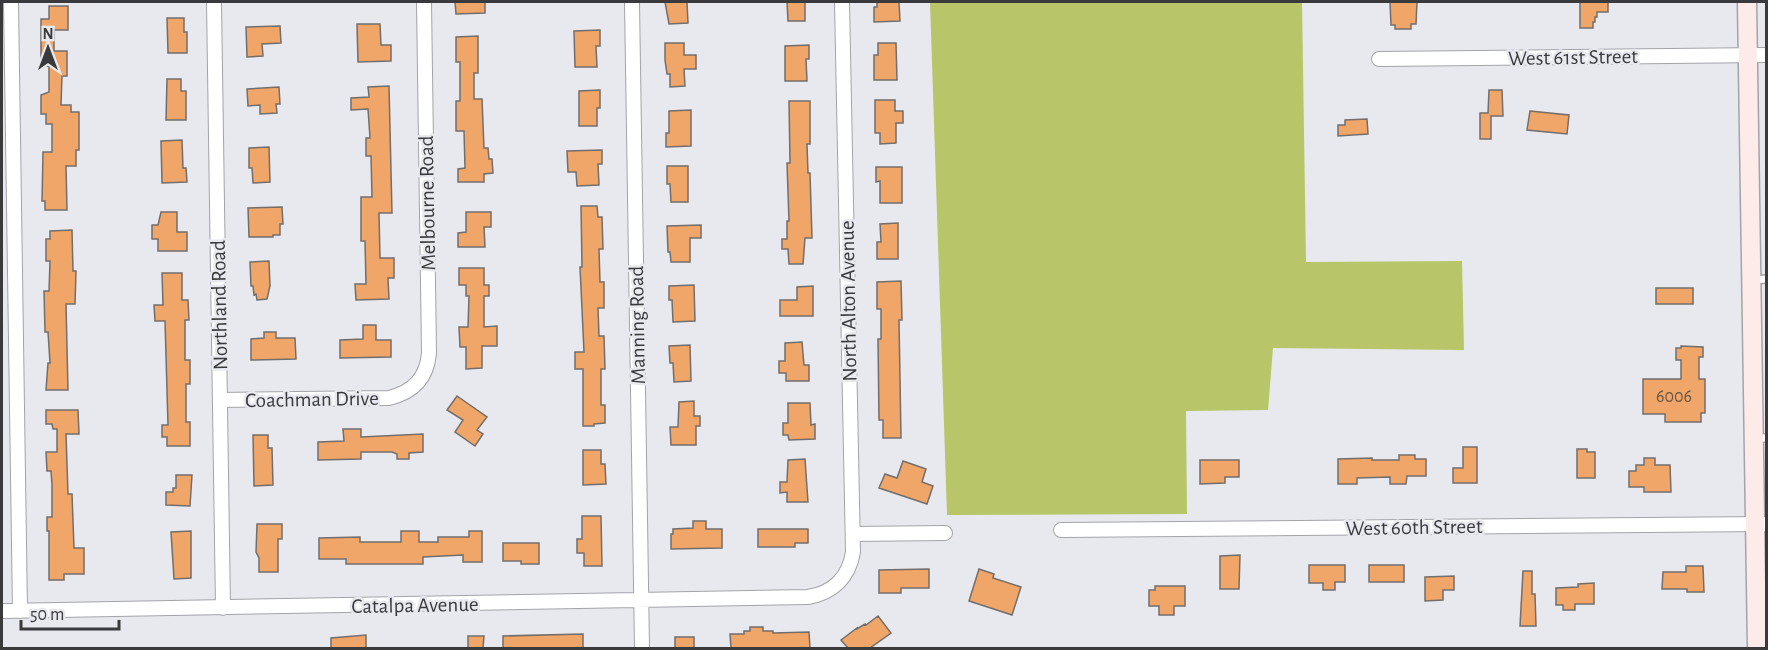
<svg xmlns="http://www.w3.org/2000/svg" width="1768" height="650" font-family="'Alegreya Sans',sans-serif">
<rect width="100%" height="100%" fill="#e8e9ef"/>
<!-- forest -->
<path fill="#b8c569" d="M930 2H1302L1306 262 1462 261 1464 350 1273 348 1268 410 1186 411 1187 514 947 515Z"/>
<!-- building -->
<path fill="#f0a668" stroke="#736e6b" stroke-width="1.5" d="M455 2H485V13L456 14Z
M665 2H687L688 23 669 24Z
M787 2H805V21H788Z
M877 2H899L900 21 874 22V7H877Z
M1390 2H1417L1416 24H1411V29H1395V25H1391Z
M1580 2H1608V12H1597V17H1595V22H1593V28H1580Z
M49 6H68V30H54V51H67V76H62L61 105H71V112H79V150H76V166H66L67 210H45V201H42L43 152H52V124H46V114H41V95L49 92V66L41 67V19H49Z
M167 18H184V32H187V53H168Z
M357 24H380L381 45H391V61L358 62Z
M280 26 281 43 262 44 263 56 247 57 246 27Z
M600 30V46H596L597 67H575L574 31Z
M478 36V73H474V99H482L484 148H488L489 159H492L493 173 484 174V182H458V169L465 168 464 131H456V101H460V62H456V37Z
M665 43H684V55H696V69H684L685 86 670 87V74H667L665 60Z
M878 43H896L897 80H874V55H878Z
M809 45V59H806L807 81H785V46Z
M167 79H181V91H186V120H166Z
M389 86 392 213H379L380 258H394V278H388L389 299 356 300 355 284H366L365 241H361V197H372L371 156H366V138H370L368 109 351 110V98L369 97 368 87Z
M279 87 280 104H276L277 113 260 114V105L248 106 247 89Z
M600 90V108H597V126H579V91Z
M1489 90H1502L1503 116H1491V139H1480V113H1488Z
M875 100H895V111H903V123H896V143L880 144V133H875Z
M789 101H810V144H807L808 173H810L812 238H805L803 264H789L788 249H782V239H787V221H789L787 163H790Z
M691 110V146L666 147V133H669V111Z
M1530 111 1569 115 1567 134 1527 130Z
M1367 119 1368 134 1338 136V125H1345V120Z
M182 140 183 168H186L187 182 162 183 161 141Z
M269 147 270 182 253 183 252 168H249V148Z
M602 150V164H598L599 185 577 186 576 172H568L567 151Z
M667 166H688V202H671L670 184H667Z
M876 167H902V203H880V181L876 182Z
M581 206H597L598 217H602L603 249H599L600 282H604V308H598L599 336H604L605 369H601V405H605V423L594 424V426H583V369H575V352H584L580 267H582Z
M282 207 283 224H280V235H273V237H249L248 208Z
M161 212H177V232H187V251H158V239H152V225H158Z
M466 212H491V227H484L485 247H458V233L466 232Z
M898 223V259H877V242H881L880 224Z
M701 225V238H690V262H671L670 252H668L667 226Z
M72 230 73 271H76L75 304H66L68 390H46L48 363H50L48 332H45L44 291H49L50 261H46V239H50V231Z
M269 261 270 286 267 299 257 300 256 294 254 295 253 286H251L250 262Z
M459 268H484V285H489V296H484V327L497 326V346H482V368L466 369V347H460L459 327H468L469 296H466V285H459Z
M162 273H182V300H188L189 320H185V360H190V384H186V422H190V446H167V437H162V425H168L165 321H155L154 305H163Z
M901 281 902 320H899L901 438H883V420H879L878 339H881V309H877V282Z
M694 285 695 321 673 322 672 300H669V286Z
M813 286V316H780V300H797V287Z
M1656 288H1693V304H1656Z
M363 325H376V340H391V357L340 358V340L363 339Z
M264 332H276V338H295L296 359 251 360V339L264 338Z
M802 342 804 365H809V381H786V373H779V361H785V343Z
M690 345 691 381 674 382 673 363H670L669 346Z
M1681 346 1703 347V357H1699V379H1705V413H1701V422H1665V414H1643V379H1681V360H1676V348H1681Z
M457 396 487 417 477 430 483 434 475 446 455 432 463 420 447 410Z
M694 401V416H700V426H696V445H671L670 427H678L679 402Z
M788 403H810L811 425 815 424V439L789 440 788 435H783V423H788Z
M46 410H78L79 434H66L68 494H72L74 548H84V574H64V580H49V531H47V517H52V485L51 471H47L46 452H57V429H53L52 424H46Z
M343 429H361V437L423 434V452L409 453V459H397V454L392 452H361V459L318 460V442L344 441Z
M253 435H268V448H272L273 485 254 486Z
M1463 447H1477V483H1453V468H1463Z
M1577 449H1587V452H1595V478H1577Z
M583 450H601V464H605L606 484 583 485Z
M1399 455H1415V459H1426V476H1407L1406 484H1390V477L1357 478V484H1338V459L1372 458V460H1399Z
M1644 458H1655V465H1670L1671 492H1644V487H1629V471H1636V465H1644Z
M805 459 808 502H787V492L780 493V482H787L788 460Z
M1200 460H1239V477H1225V483L1200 484Z
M903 461 926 469 922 482 933 486 927 504 879 488 885 474 897 478Z
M176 475H192L190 506 166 505V492H173V488H176Z
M582 516H601L602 566H584V553H577V539H582Z
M693 521H706V529H722V548L671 549V534H673V529L693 528Z
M257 524H282V539H278V572H259V558L256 552Z
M758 529H808V543H795V547H758Z
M191 531V578L174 579 171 532Z
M401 531H419V542H438V537H469V531H482V562H463V555L423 557V564H346V559H319V538L360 537V542H401Z
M503 543H539V564H521V561H503Z
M1240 555 1239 589H1220V556Z
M1309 565H1345V582H1335V590H1323V583H1309Z
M1369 565H1404V582H1369Z
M1686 566H1703L1704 592H1687V589H1662L1663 572H1686Z
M929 569V588H901V593H879V570Z
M979 569 994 574 993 578 1021 587 1012 615 969 601Z
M1523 571H1532V594H1535L1536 626H1520Z
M1454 576V590H1443V600L1425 601V577Z
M1594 583V604H1575V610H1563V605H1556V588L1578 587V584Z
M1155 586H1185V606H1174V615H1159V606H1149V590H1155Z
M878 616 891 633 870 648H848L841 640 857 628V629L865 624 866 625Z
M750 627H763V631H773V633L809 632 810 648H731L730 634H744V631H750Z
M583 634V648H503V636Z
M366 635V648H331V638Z
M468 636H484L483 648H468Z
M675 637H694V648H675Z"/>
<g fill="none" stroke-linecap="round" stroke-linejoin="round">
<defs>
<path id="lane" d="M1752 280 1766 279
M1754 438H1766"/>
<path id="street" d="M11 2 20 611
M214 2 223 608
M632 2 642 648
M1379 59 1766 55
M220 400 389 398C413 392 427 378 429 353L424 2
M1061 530 1766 524
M853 534 945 533
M2 611 808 597C833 593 849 577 853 552L842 2"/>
<path id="secondary" d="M1747 2 1757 648"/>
</defs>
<!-- lane casing -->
<use href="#lane" stroke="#a3a4a9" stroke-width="10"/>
<!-- street casing -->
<use href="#street" stroke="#a3a4a9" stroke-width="16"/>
<!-- secondary casing -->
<use href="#secondary" stroke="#a3a4a9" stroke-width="21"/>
<!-- lane -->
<use href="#lane" stroke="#fff" stroke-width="7"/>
<!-- street -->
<use href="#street" stroke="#fff" stroke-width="14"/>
<!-- secondary -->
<use href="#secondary" stroke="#fcebe8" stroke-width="18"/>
</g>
<g text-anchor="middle" stroke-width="5" stroke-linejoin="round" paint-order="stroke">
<!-- number labels -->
<g font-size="18" fill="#685547">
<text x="1674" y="402">6006</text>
</g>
<!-- street labels -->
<g font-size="21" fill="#3a3a3c" stroke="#e8e9ef">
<text transform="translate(1573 57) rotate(-1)" y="7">West 61st Street</text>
<text transform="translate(427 203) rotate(-91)" y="7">Melbourne Road</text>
<text transform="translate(848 301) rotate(-91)" y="7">North Alton Avenue</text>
<text transform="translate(219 305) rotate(-91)" y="7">Northland Road</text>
<text transform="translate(637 325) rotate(-91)" y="7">Manning Road</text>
<text transform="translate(312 399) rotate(-1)" y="7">Coachman Drive</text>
<text transform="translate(1414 527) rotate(-1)" y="7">West 60th Street</text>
<text transform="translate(415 605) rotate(-1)" y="7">Catalpa Avenue</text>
</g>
</g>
<!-- border -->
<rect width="1768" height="650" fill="none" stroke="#3a3a3c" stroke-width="6"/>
<!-- north arrow -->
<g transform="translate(48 48)" stroke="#e8e9ef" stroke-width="4.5" paint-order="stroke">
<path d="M0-4.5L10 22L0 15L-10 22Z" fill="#3a3a3c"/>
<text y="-9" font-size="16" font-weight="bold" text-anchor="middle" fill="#3a3a3c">N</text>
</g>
<!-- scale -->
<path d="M21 620v9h98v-9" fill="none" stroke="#3a3a3c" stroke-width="3"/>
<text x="30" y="620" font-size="18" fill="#3a3a3c" stroke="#e8e9ef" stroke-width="4.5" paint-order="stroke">50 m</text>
</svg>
